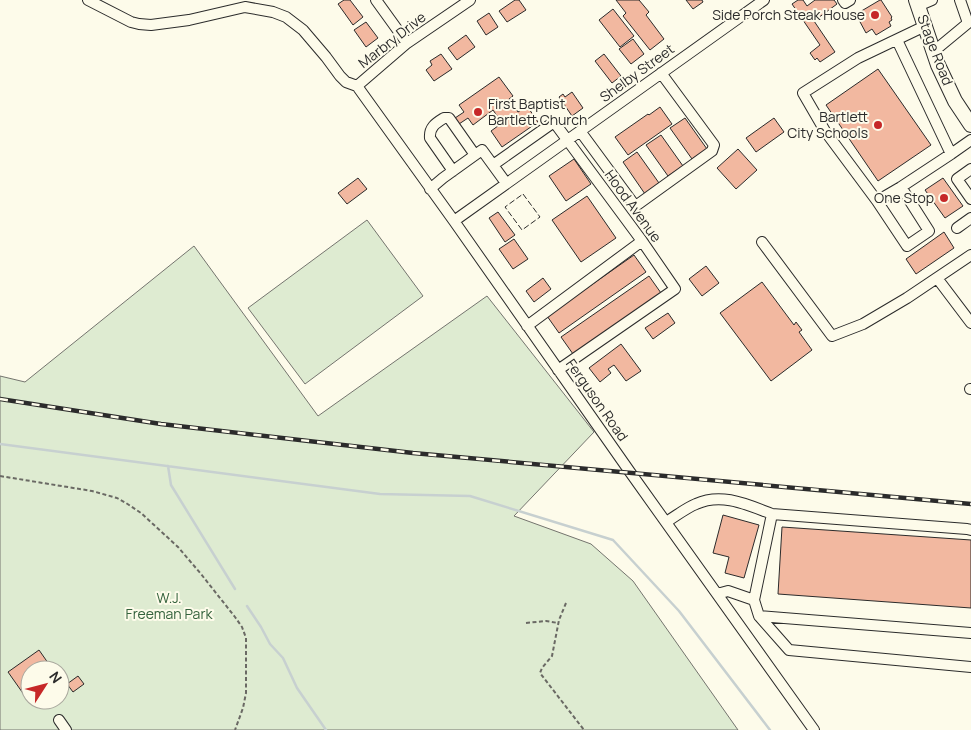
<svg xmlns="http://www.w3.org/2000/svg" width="971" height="730" font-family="Manrope,sans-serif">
<rect width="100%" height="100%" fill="#fdfbea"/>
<!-- green -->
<path fill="#deebd1" stroke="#74746e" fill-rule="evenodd" d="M367 220 423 296 305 384 248 308Z
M194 246 318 416 487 296 594 432 514 516 591 544 633 581 738 730H0V376L25 382ZM30 670H60V700H30Z"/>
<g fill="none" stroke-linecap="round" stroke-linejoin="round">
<!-- stream -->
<path stroke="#c7d0d0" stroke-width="2.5" d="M0 444 380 494 470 496 613 540 679 611 770 730
M168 466 171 485 235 589
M247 606 261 627 270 644 283 658 297 688 326 730"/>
</g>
<!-- building -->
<path fill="#f2b8a0" stroke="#2b2b2b" d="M344 0H350L363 17 353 25 338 4Z
M515 0H519L526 10 507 22 499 11Z
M616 0H639L649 12 646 15 664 39 650 50 623 16 626 13Z
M686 0H702L703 2 693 9Z
M798 0H803L807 6 815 0H834L837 4 814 21 835 52 820 62 817 58 815 60 810 53 820 45 792 4Z
M880 0H881L892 17 891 18 892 20 889 22 891 26 876 35 872 29 866 33 859 20 862 18 858 13Z
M613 9 634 36 620 47 599 20Z
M489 13 498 27 486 35 477 21Z
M366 22 378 38 366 47 354 30Z
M466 35 475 47 457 60 448 48Z
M633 39 644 54 631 64 619 49Z
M441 54 452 69 434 81 426 70 432 65 430 61Z
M604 54 621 76 612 83 595 61Z
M878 69 931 145 878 181 826 105Z
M499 77 513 96 509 99 518 112 527 106 538 122 502 147 491 131 502 123 493 110 473 125 468 118 459 124 455 118 464 112 459 105Z
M572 92 583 108 572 116 559 97 563 94 565 97Z
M660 107 672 124 628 155 615 137 648 114 649 115Z
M685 118 707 149 692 159 670 128Z
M774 118 784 132 756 152 746 138Z
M661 135 683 166 668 176 646 145Z
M738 149 757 170 736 189 717 168Z
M637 152 659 183 645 194 623 162Z
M574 159 591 184 566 201 549 176Z
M358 178 367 189 347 204 338 193Z
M943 178 963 206 945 218 925 190Z
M587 196 616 238 581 262 552 220Z
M498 212 515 235 505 242 489 218Z
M944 232 954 248 916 274 906 259Z
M514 239 528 259 513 269 499 249Z
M634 255 646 272 559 333 547 316Z
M706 266 719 283 702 296 689 279Z
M649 276 661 293 573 354 561 337Z
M543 278 551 289 534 302 526 291Z
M762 282 794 325 796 322 802 330 799 332 812 350 771 381 720 313Z
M668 313 675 323 653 339 645 328Z
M621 344 641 371 626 381 614 365 608 369 611 373 600 382 589 368Z
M723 515 759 525 744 578 725 573 729 557 713 553Z
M782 527 971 540V608L778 594Z
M39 650 53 670H30V697L27 699 8 672Z
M78 676 84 684 73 692 67 684Z"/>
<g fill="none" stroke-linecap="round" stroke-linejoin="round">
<defs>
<path id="minor" d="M88 0 131 22 139 24 151 25 189 20 245 7 273 12 286 17 303 30 326 57 340 76 346 82 357 86
M376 0 407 43
M843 0 845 3 850 0
M918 6 932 0
M897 40 951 154 901 187
M933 52 968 23 960 0
M357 86 454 221 630 472 814 730
M357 86 407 43 470 0
M580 131 633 203 637 205 712 151 714 145 661 73
M951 154 971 140
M493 165 554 122 642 241 675 289 558 370
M971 169 957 179 971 199
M453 171 430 138C429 127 436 123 444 118H449L475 155
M430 189 443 178 482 150 506 183
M877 201 901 187 929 231 907 246 877 201 825 131 803 93 858 58 925 26
M454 221 764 0
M957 228 971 218
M762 242 832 336 863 324 907 298 971 255
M937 278 971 323
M527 326 642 241
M970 389H971
M666 522C676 516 686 508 696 504 722 492 748 505 772 514
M971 530 967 529 772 514 754 600 759 616 971 633
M717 594 728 591 754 600
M759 616 789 650 971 667
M59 720 66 730"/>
<path id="major" d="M916 0 938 65 955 101 971 125"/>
</defs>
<!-- minor casing -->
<use href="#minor" stroke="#2b2b2b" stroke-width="12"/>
<!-- major casing -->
<use href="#major" stroke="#2b2b2b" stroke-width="16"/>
<!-- path -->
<path stroke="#6a6964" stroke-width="2" stroke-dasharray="4 2.5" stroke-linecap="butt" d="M0 476 92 491 117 498 126 503 141 513 178 547 201 574 235 617 242 627 246 638V693L243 708 235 730
M566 603 559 620 552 656 542 668 540 673 584 730
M526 623 546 621 558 623"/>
<!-- minor -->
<use href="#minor" stroke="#fdfbea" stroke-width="10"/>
<!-- major -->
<use href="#major" stroke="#fdfbea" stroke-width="14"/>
<defs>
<path id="rail" d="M0 399 161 424 413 453 971 504"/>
</defs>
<!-- rail casing -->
<use href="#rail" stroke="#2b2b2b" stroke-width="4.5"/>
<!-- rail -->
<use href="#rail" stroke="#fdfbea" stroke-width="2.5" stroke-dasharray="8" stroke-linecap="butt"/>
<!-- fence -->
<path stroke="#2b2b2b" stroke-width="1" stroke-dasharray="6 2.5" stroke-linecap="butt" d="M523 194 540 217 522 230 505 207Z"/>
</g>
<!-- markers -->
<g fill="#c62828" stroke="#fdfbea" stroke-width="2">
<circle cx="875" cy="15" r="5"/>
<circle cx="478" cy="112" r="5"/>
<circle cx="878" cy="125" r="5"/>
<circle cx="944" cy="198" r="5"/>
</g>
<g text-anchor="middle" stroke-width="4" stroke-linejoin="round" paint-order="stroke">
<!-- poi labels -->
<g font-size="14" fill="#2b2b2b" stroke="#fdfbea" text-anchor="end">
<text x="865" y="20">Side Porch Steak House</text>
<text x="488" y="109" text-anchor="start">First Baptist<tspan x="488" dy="16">Bartlett Church</tspan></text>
<text x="868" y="122">Bartlett<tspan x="868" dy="16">City Schools</tspan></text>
<text x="934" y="203">One Stop</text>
</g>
<!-- street labels -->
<g font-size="14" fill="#2b2b2b" stroke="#fdfbea">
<text transform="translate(392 40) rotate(-38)" y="5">Marbry Drive</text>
<text transform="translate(935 50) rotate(69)" y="5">Stage Road</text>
<text transform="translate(637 73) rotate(-36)" y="5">Shelby Street</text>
<text transform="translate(633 206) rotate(54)" y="5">Hood Avenue</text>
<text transform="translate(597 400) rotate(55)" y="5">Ferguson Road</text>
</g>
<!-- park labels -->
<g font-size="14" fill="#34623c" stroke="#fdfbea">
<text x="169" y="603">W.J.<tspan x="169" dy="16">Freeman Park</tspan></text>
</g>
</g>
<!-- north arrow -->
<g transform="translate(45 685) rotate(54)"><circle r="24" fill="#fdfbea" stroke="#a9a89e"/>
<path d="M0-4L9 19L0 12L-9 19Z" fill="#c62828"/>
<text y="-8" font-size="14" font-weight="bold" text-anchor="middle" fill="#2b2b2b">N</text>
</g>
</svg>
